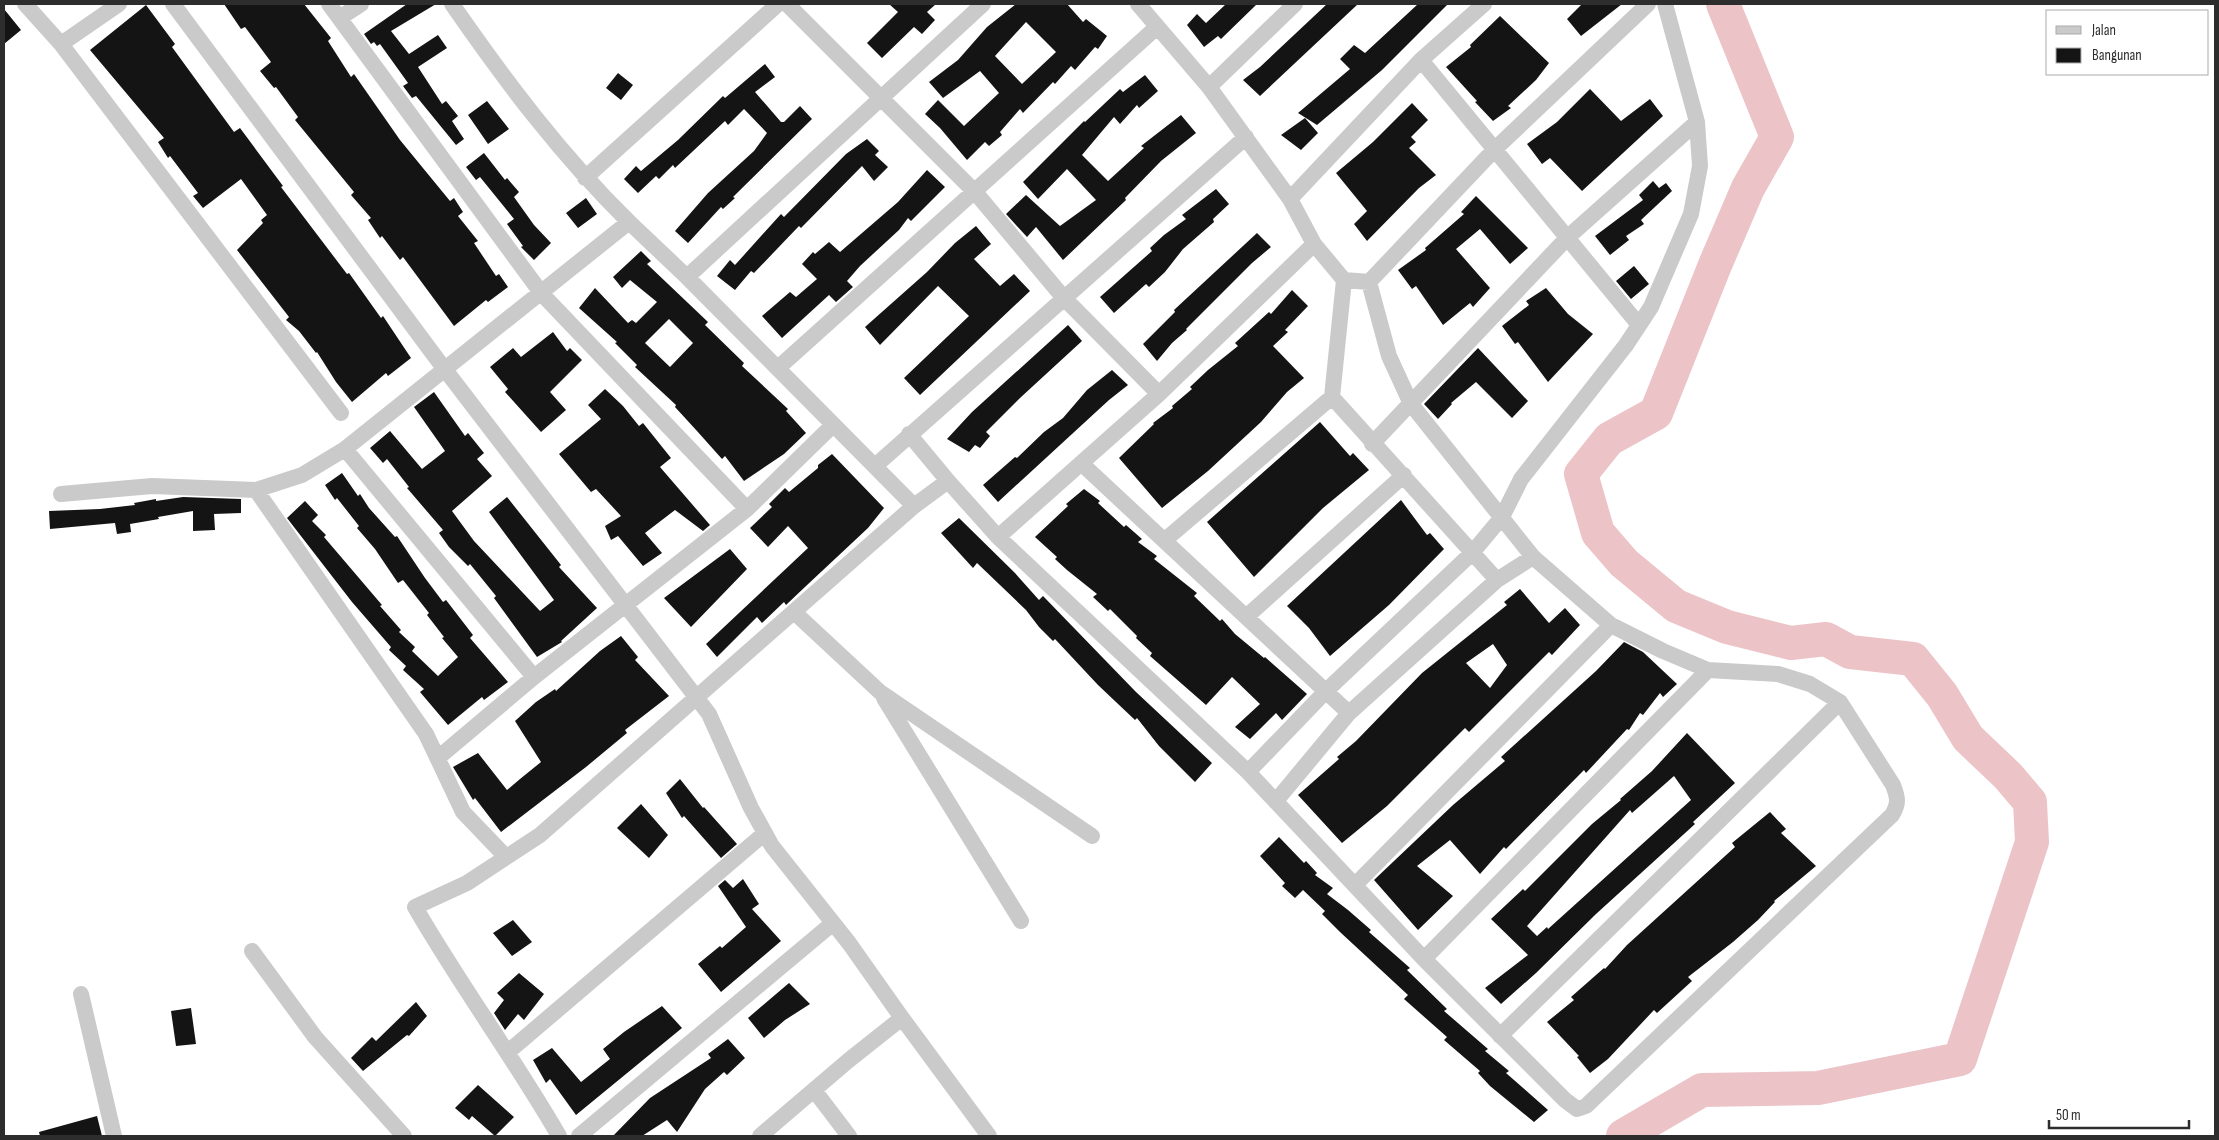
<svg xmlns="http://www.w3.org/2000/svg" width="2219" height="1140" font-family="'Sofia Sans Condensed',sans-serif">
<rect width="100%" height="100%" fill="#fff"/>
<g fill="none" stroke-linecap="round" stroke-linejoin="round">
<!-- river -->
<path stroke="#ecc4c8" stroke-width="34" d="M1623 1136 1702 1090 1818 1088 1960 1059 2032 842 2030 802 2008 776 1968 738 1942 695 1913 659 1850 652 1826 639 1791 643 1727 627 1676 606 1624 563 1598 533 1581 474 1609 439 1656 413 1715 265 1748 188 1777 137 1723 4"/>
</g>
<!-- building -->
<path fill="#141414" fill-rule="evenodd" d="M224 4H304L331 38 328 41 351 77 354 74 400 140 450 201 454 198 463 212 458 216 478 241 474 243 496 276 499 274 508 287 488 302 486 300 454 326 403 257 400 260 382 236 380 238 368 220 371 218 351 195 354 192 295 120 298 117 276 87 274 88 260 71 271 62 245 27 241 29Z
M407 4H436L391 31 409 54 438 35 447 48 418 67 442 104 446 101 458 116 452 121 464 139 456 145 416 96 412 98 403 86 408 83 380 44 377 46 374 42 371 44 364 34Z
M889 4H936L927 12 935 20 922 34 914 27 882 58 867 43 898 12Z
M1016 4H1067L1083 22 1086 19 1107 36 1098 49 1095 47 1075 70 1071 66 1055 84 1053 82 1023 113 1020 109 1000 132 1002 135 989 146 985 142 967 160 940 128 925 114 938 100 964 126 999 93 980 71 943 98 929 82 958 60 987 27ZM1026 22 1056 52 1022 84 995 56Z
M1226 4H1257L1221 39 1218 36 1204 47 1187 25 1197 14 1206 23Z
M1327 4H1358L1260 96 1243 80 1260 67Z
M1418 4H1448L1382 70 1317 125 1298 113 1350 69 1340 59 1354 45 1365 53Z
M1582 4H1622L1581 36 1567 19Z
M146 5 175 44 172 47 234 132 240 128 283 186 281 187 347 274 349 273 381 318 383 316 411 358 388 376 386 373 352 402 336 382 317 352 316 353 299 331 286 320 289 317 237 250 263 223 261 220 267 215 241 179 203 208 193 196 198 193 170 156 168 158 158 142 164 138 90 50Z
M4 9 21 30 4 44Z
M1500 16 1549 63 1536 80 1508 106 1511 108 1493 121 1475 102 1477 101 1446 67 1471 47 1470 45Z
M765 64 775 77 755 92 781 122H784L800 106 812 119 733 197 735 198 723 209 721 207 688 243 675 231 708 193 754 151 767 133 744 109 728 125 725 121 675 168 673 165 659 179 656 176 638 193 624 179 636 166 641 171 678 140 723 96 725 98Z
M618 73 633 85 621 100 606 88Z
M1145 75 1158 91 1139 108 1137 105 1120 124 1114 117 1082 155 1108 181 1144 148 1141 146 1181 115 1196 133 1161 161 1125 198 1126 200 1063 260 1036 227 1027 237 1006 214 1026 195 1060 226 1096 200 1067 169 1038 199 1023 182 1084 121 1085 122 1120 89 1123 92Z
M1590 89 1621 121 1650 99 1663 116 1582 191 1550 158 1542 164 1527 144 1557 122Z
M487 101 509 129 488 144 468 115Z
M1412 103 1428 120 1411 137 1416 142 1409 148 1436 175 1419 188 1367 241 1354 224 1367 211 1336 173 1373 142Z
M1305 118 1318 133 1301 150 1281 135Z
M867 139 879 151 875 155 888 167 874 181 862 166 801 228 799 226 754 273 751 271 735 290 717 276 730 260 735 265 781 214 784 217 846 154Z
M484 153 505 180 507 178 519 192 514 197 534 225 551 243 534 260 521 247 523 246 507 224 514 219 480 177 476 180 466 167Z
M927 170 945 187 911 221 908 218 899 230 860 266 847 281 853 287 836 302 829 295 782 338 762 316 790 292 796 297 817 279 802 264 813 252 815 254 829 242 840 252 898 202Z
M1653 181 1659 188 1666 183 1672 191 1641 220 1644 224 1626 236 1629 240 1610 255 1595 236 1643 200 1639 195Z
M1216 189 1229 204 1213 219 1214 222 1183 249 1165 272 1149 287 1146 284 1114 313 1100 297 1152 251 1150 248 1164 235 1186 219 1182 215Z
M1476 196 1528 248 1510 264 1480 229 1456 249 1490 288 1473 307 1470 303 1443 325 1416 286 1412 289 1398 270 1426 250 1425 248 1464 214 1461 212Z
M586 198 597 214 578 228 566 213Z
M976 226 991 244 974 259 1000 286 1014 274 1030 291 920 395 904 378 969 316 938 286 880 345 865 327 927 272 955 243Z
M1257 233 1271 247 1252 263 1186 329 1187 330 1172 343 1157 361 1143 344 1175 312 1174 310Z
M641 251 651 261 647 264 708 322 705 325 744 363 742 366 788 409 786 411 806 433 784 454 744 481 725 456 722 459 697 431 675 407 676 405 635 367 637 365 615 343 617 342 579 308 595 288 628 323 632 320 636 323 657 302 630 280 622 288 613 277ZM669 319 693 343 670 367 645 343Z
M1634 266 1649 284 1631 299 1616 281Z
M1546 288 1568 314 1593 334 1548 382 1518 342 1515 344 1502 326 1529 305 1526 301Z
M1292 290 1308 306 1285 330 1288 332 1273 346 1304 378 1287 392 1261 422 1208 471 1162 508 1119 458 1154 424 1153 423 1173 408 1172 406 1192 389 1190 387 1208 370 1238 346 1235 343 1269 312 1271 314Z
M1068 325 1082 341 1020 398 986 432 990 436 980 448 975 445 969 452 947 439 972 412Z
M553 332 567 351 570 348 582 360 550 392 566 410 541 432 505 392 508 389 490 367 513 348 521 357Z
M1478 348 1528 401 1512 418 1476 382 1451 403 1452 404 1438 419 1424 404Z
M1112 370 1128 385 1109 400 998 502 983 485 1015 457 1017 458 1044 432 1063 418 1087 390Z
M605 389 623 406 639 426 643 423 671 458 660 467 710 525 703 531 675 510 645 533 662 553 643 566 618 536 611 540 605 526 621 516 596 489 591 492 559 454 601 419 588 405Z
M434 392 465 436 468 433 484 453 477 459 492 476 452 511 474 541 540 611 554 600 489 512 507 497 561 565 559 567 597 608 561 641 562 642 537 657 494 598 496 596 470 564 468 566 449 547 439 533 443 530 407 488 409 487 387 459 383 463 370 448 390 431 422 469 445 451 414 407Z
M1320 422 1350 456 1353 453 1369 470 1323 508 1254 577 1207 522Z
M832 454 884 508 868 528 806 586 786 605 784 602 762 623 757 617 717 657 706 644 808 548 788 526 768 547 750 528 772 507 769 504 785 488 789 492 818 468V465Z
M342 473 358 496 360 494 369 508 395 537 397 536 425 578 443 602 446 600 473 635 470 638 508 682 484 700 482 697 448 725 420 692 424 689 403 670 406 666 389 650 391 647 352 602 287 518 305 501 318 515 312 521 326 535 324 537 382 605 380 606 401 630 399 632 415 647 412 651 438 676 458 657 442 638 444 637 427 615 429 613 403 580 398 583 375 549 357 528 359 526 337 498 335 500 325 485Z
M1084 489 1100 501 1098 503 1124 527 1126 525 1142 539 1138 542 1157 556 1154 559 1197 593 1194 596 1220 621 1222 619 1235 634 1264 658 1265 657 1307 694 1282 720 1276 713 1250 739 1235 727 1260 704 1232 677 1206 705 1150 656 1152 653 1136 638 1137 636 1110 609 1108 611 1093 597 1097 594 1067 570 1055 559 1057 557 1035 537 1068 506 1066 504Z
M183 497 241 499V513L214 514 215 530 193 531V511L158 517 159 519 130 524 131 532 117 534 115 523 50 529 49 511 100 509 135 505 134 503 156 499V501Z
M1401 500 1427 535 1430 533 1444 549 1389 605 1330 656 1309 628 1287 606Z
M959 518 1015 573 1039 600 1043 596 1136 692 1212 763 1195 782 1159 746 1137 718 1135 720 1098 685 1055 639 1053 641 1039 627 1026 610 977 563 973 568 941 533Z
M730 549 747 569 691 627 664 598Z
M1520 589 1549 623 1565 608 1580 625 1552 655 1549 652 1469 732 1465 728 1387 806 1342 843 1298 795 1339 759 1337 757 1356 741 1422 673 1507 605 1504 602ZM1493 644 1507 665 1490 688 1466 663Z
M621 636 638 657 635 660 669 696 625 730 627 733 586 767 501 832 475 798 473 800 453 767 478 753 507 790 520 779 541 762 515 721 536 702 555 689 556 691 600 651Z
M1624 642 1643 652 1677 684 1663 697 1660 693 1643 715 1640 713 1629 730 1627 729 1586 773 1584 770 1506 849 1504 847 1480 874 1450 840 1417 866 1453 896 1418 930 1374 880 1453 805 1505 761 1501 757 1596 671Z
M1687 733 1735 783 1693 822 1695 824 1596 914 1536 973 1501 1004 1485 988 1528 955 1491 919 1523 889 1525 891 1592 824 1621 800 1620 799 1652 771ZM1674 776 1691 800 1548 929 1547 927 1537 936 1527 926 1630 810 1632 813Z
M680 779 703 808 704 807 737 844 721 858 684 816 682 818 666 793Z
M641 804 668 835 649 858 617 828Z
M1770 812 1786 829 1781 833 1816 866 1774 901 1775 902 1758 920 1733 942 1688 977 1692 981 1657 1013 1654 1010 1608 1059 1590 1073 1577 1057 1579 1056 1547 1022 1574 1000 1571 997 1604 968 1605 969 1627 945 1735 847 1732 843Z
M1279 837 1304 863 1306 861 1317 873 1315 875 1333 888 1327 894 1348 910 1371 930 1369 932 1410 968 1407 970 1447 1009 1444 1011 1488 1049 1485 1051 1509 1071 1506 1073 1548 1110 1534 1122 1490 1086 1478 1073 1480 1071 1444 1040 1447 1037 1404 999 1408 995 1340 932 1322 914 1325 911 1303 890 1295 898 1282 886 1285 883 1260 856Z
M743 879 759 904 752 909 781 941 721 992 698 964 720 946 722 948 746 927 718 886 725 880 733 888Z
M513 920 532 942 512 956 493 933Z
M519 973 544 994 524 1020 518 1014 505 1030 494 1013 504 1000 497 993Z
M789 983 810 1004 785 1020 764 1038 748 1018Z
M416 1002 427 1016 409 1036 407 1035 363 1071 351 1058 372 1037 376 1041Z
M662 1006 682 1028 576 1115 550 1079 546 1083 533 1060 552 1048 581 1082 610 1059 603 1049 624 1032Z
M191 1008 196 1044 176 1046 171 1011Z
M728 1039 745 1058 727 1075 724 1072 705 1089 677 1132 667 1120 642 1136H613L650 1098 711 1058 708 1054Z
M478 1085 514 1117 495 1136 472 1116 469 1120 455 1108Z
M97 1116 102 1136H40L39 1132Z"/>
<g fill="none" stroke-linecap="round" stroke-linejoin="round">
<!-- minor -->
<path stroke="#cacaca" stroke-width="16" d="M25 4 61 44 341 413
M173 4 440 363 709 714 751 808 772 846 849 943 902 1018 849 1060 760 1136
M329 4 542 294 747 509
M452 4C506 82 561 155 629 222
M787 4 975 192 1063 297 1159 394
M1138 4 1209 87 1290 199 1314 244 1344 280 1332 397 1165 540
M341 17 361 4
M61 44 119 4
M1421 60 1639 325
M1209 87 1295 4
M585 178 778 4
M1290 199 1421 60 1484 4
M687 277 983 4
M1369 282 1495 149 1648 4
M778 368 1157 27
M1332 397 1497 580
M909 434 948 481
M1372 444 1568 237 1697 122
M345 449 534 677
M1081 463 1349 713
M875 466 1246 137
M256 490 426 734 463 812 506 857
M61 494 152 486 256 490 302 475 345 449 629 222 687 277 914 506 540 835 467 883 415 907C460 985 514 1058 559 1136
M914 506 948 481 998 537 1248 772 1424 959 1565 1100 1577 1109 1586 1106 1892 815C1899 803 1898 798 1893 785L1840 702 1810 684 1778 674 1708 670 1663 651 1611 625 1533 557 1411 404 1389 356 1369 282 1344 280
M998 537 1159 394 1314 244
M794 612 880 692 1092 836
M1246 617 1404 475
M884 698 1021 921
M439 757 534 677 747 509 833 425
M1248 772 1327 690 1472 553 1502 517 1521 479 1626 345 1651 307 1691 214 1700 166 1697 122 1665 4
M1276 801 1349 713 1497 580 1533 557
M1355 885 1611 625
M252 951 315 1037 404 1136
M1424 959 1708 670
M81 994 114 1136
M902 1018 989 1136
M1500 1036 1840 702
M508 1052 765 833
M814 1090 849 1136
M579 1136 833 923"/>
</g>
<!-- border -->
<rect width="2219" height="1140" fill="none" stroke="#2d2d2d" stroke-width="10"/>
<!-- legend -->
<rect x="2046" y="10" width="162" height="65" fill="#ffffff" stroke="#ababab"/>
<rect x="2056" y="26" width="25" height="8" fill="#cacaca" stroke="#ababab"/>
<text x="2092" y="35" font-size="15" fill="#2d2d2d">Jalan</text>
<rect x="2056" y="48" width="25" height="15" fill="#141414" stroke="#ababab"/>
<text x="2092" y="60" font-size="15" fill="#2d2d2d">Bangunan</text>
<!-- scale -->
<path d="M2049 1120v8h140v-8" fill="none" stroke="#2d2d2d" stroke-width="2.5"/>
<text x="2056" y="1120" font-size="15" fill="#2d2d2d" stroke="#ffffff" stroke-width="4" paint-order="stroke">50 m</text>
</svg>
